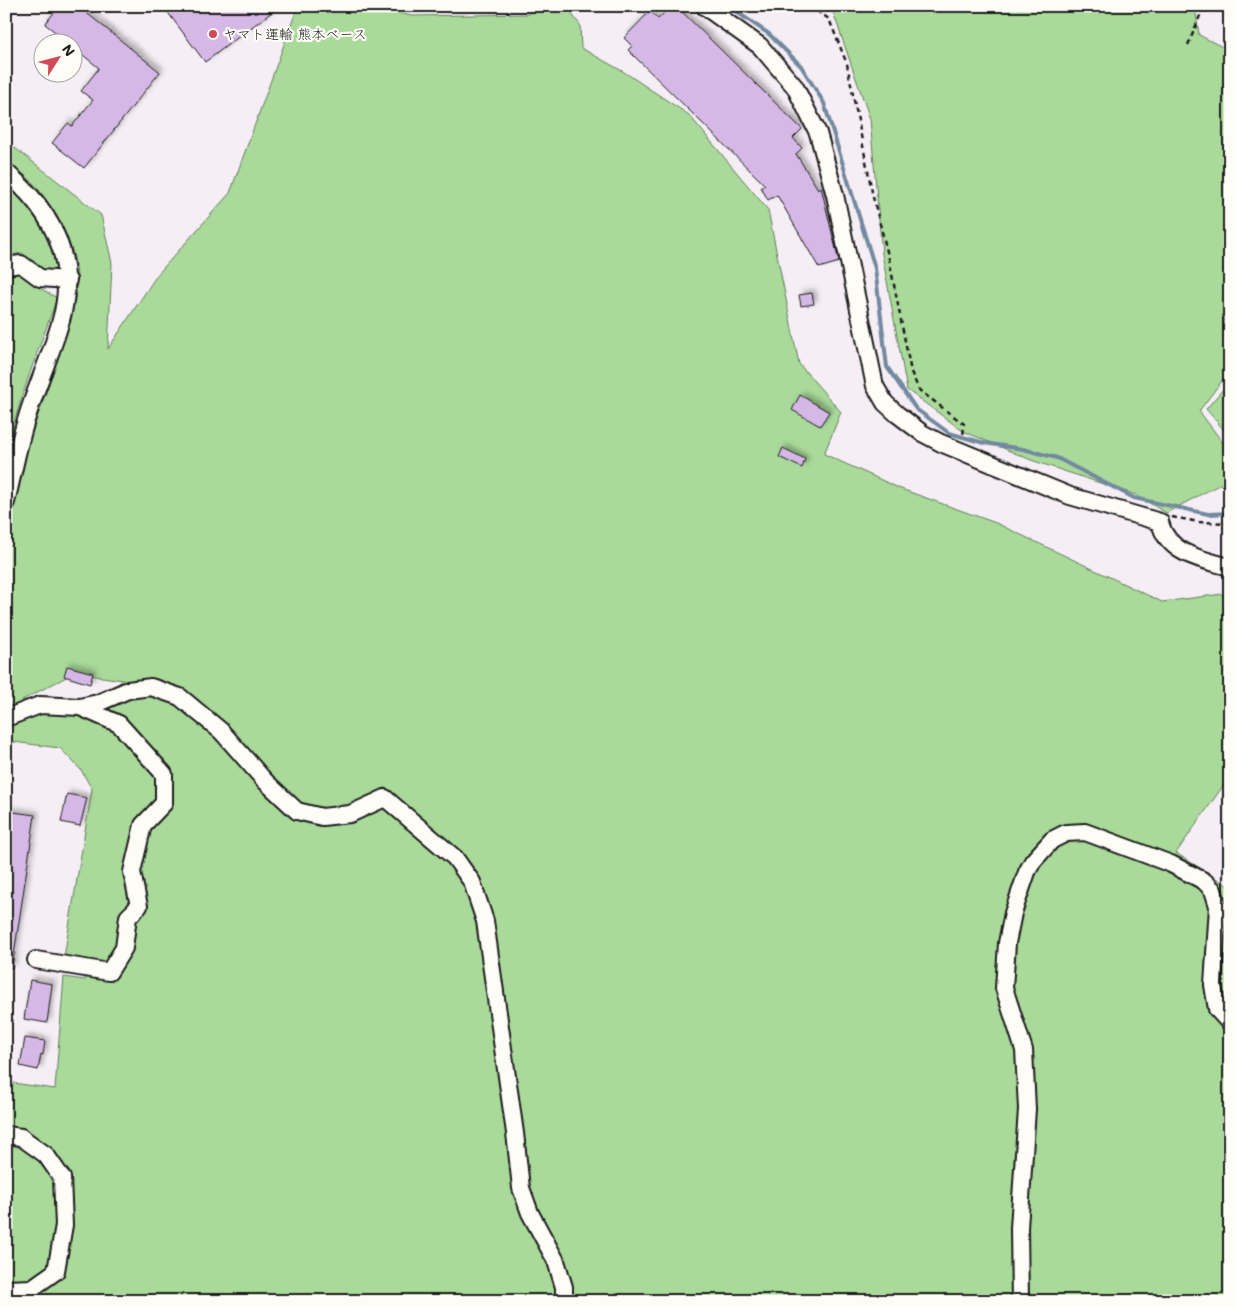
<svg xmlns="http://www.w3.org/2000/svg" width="1236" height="1307" font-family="Mali,'Klee One',sans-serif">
<defs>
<filter id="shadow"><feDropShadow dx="3.5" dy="-3.5" stdDeviation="2.5" flood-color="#0004"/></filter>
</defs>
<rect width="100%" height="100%" fill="#f5eef4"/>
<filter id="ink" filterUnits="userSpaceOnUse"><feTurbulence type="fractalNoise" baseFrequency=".02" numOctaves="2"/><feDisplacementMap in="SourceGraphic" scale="10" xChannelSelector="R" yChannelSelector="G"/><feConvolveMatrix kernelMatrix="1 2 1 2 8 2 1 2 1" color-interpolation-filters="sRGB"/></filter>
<g filter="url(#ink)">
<!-- green -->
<path fill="#a9da9a" stroke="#627b5b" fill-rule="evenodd" d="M298 6H369L412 16 528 14 545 6H566L580 25 581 48 624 72 689 115 768 210 799 364 841 412 824 454 901 489 996 523 1162 602 1230 593V776L1176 853 1230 887V1301H6V1082L55 1089 64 977 85 980 89 962 64 957 92 789 81 770 60 748 6 741V543L21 464 71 321C73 307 77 293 77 279 77 248 53 204 32 182 24 174 15 167 6 159V141L101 215 112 263 108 349 157 275 230 193ZM74 673 123 680 110 690 111 708 72 700H22Z
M831 6H1195L1199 35 1230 51V370L1199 411 1230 452V479L1166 513 1136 495 1031 460 963 431 907 390 882 254 870 119Z
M6 182C25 196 41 218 49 239 53 249 54 261 57 271H44L22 253 6 256Z
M21 272 36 286 57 298C39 349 17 402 6 456V273Z
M1230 381V437L1206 409Z"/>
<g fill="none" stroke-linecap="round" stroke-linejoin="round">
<!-- stream -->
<path stroke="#73899f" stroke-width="4" d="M728 6 769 34 801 66 824 103 875 268 887 367 916 409 949 433 984 443 1023 449 1057 458 1134 498 1208 514 1230 513"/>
</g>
<!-- building -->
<path fill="#d5b8e6" stroke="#1c1c1c" filter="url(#shadow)" d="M59 6H78L160 72 84 168 52 143 68 123 72 126 93 100 81 91 99 68 72 46V42H68L45 24Z
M163 6H280L205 62Z
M671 6H676L802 129 793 138 802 148 796 154 818 189 821 187 839 262 819 268 777 195 768 200 761 187 765 185 628 50 632 46 624 38 650 11 658 19Z
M812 293 814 304 801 306 799 295Z
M800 395 829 412 820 426 792 410Z
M783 448 805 459 802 468 779 457Z
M67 666 93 673 90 684 64 676Z
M67 794 87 798 80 826 61 822Z
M6 811 35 815 12 968 6 967Z
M30 980 52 984 47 1023 24 1019Z
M25 1038 45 1041 43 1055 41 1054 38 1070 20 1066Z"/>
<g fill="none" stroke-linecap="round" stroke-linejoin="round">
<defs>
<path id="minor" d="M704 6 760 46 795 87 818 133 835 195 875 386 885 403 897 414 922 433 941 443 1070 496 1160 522C1167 554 1203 560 1230 567
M6 172C52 211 78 259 61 320 52 353 37 384 27 417 18 445 13 474 6 502
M6 266 21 264 40 278 68 280
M6 718 40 705 80 707 98 703 128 690 151 687 180 697 221 731 265 781 297 811 322 817 350 814 385 798 455 858 472 882 485 921 515 1133 521 1188 530 1213 556 1261 564 1287V1301
M36 960 109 972 124 948 128 917 139 906 132 872 143 825 164 803V774L119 724 80 707
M6 1135 21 1137 46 1155 62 1178 64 1225 56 1271 32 1288 6 1289
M1020 1301 1019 1228 1027 1109 1024 1050 1004 988 1007 943 1013 913 1027 872 1033 861 1052 840 1066 833 1085 832 1171 864 1204 881 1213 890 1218 906 1213 985 1217 1009 1227 1020 1230 1021"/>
</defs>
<!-- minor casing -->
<use href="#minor" stroke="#1c1c1c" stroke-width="20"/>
<!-- path -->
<path stroke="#1c1c1c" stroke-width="2.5" stroke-dasharray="5 4" stroke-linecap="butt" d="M809 6 829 19 847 64 873 197 889 259 911 372 919 390 964 424 963 437
M1188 45 1204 6
M1172 517 1199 522 1230 523"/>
<!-- minor -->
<use href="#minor" stroke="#fdfcf7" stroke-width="16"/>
</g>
</g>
<!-- markers -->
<circle fill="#d1495b" stroke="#fdfcf7" stroke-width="2" cx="213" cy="34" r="5"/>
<g text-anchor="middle" stroke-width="4.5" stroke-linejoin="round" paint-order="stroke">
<!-- poi labels -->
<g font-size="14" fill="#1c1c1c" stroke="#fdfcf7" text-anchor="start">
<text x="223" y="39">ヤマト運輸 熊本ベース</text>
</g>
</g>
<!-- margin -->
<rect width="1236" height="1307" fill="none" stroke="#fdfcf7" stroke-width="25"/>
<rect x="12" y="12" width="1211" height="1282" fill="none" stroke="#1c1c1c" stroke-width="2" filter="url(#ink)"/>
<!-- north arrow -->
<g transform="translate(58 58) rotate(54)"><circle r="24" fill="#fdfcf7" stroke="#a3a29f"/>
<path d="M0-4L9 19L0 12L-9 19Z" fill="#d1495b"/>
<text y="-8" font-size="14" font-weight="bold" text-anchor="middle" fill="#1c1c1c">N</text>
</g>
</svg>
